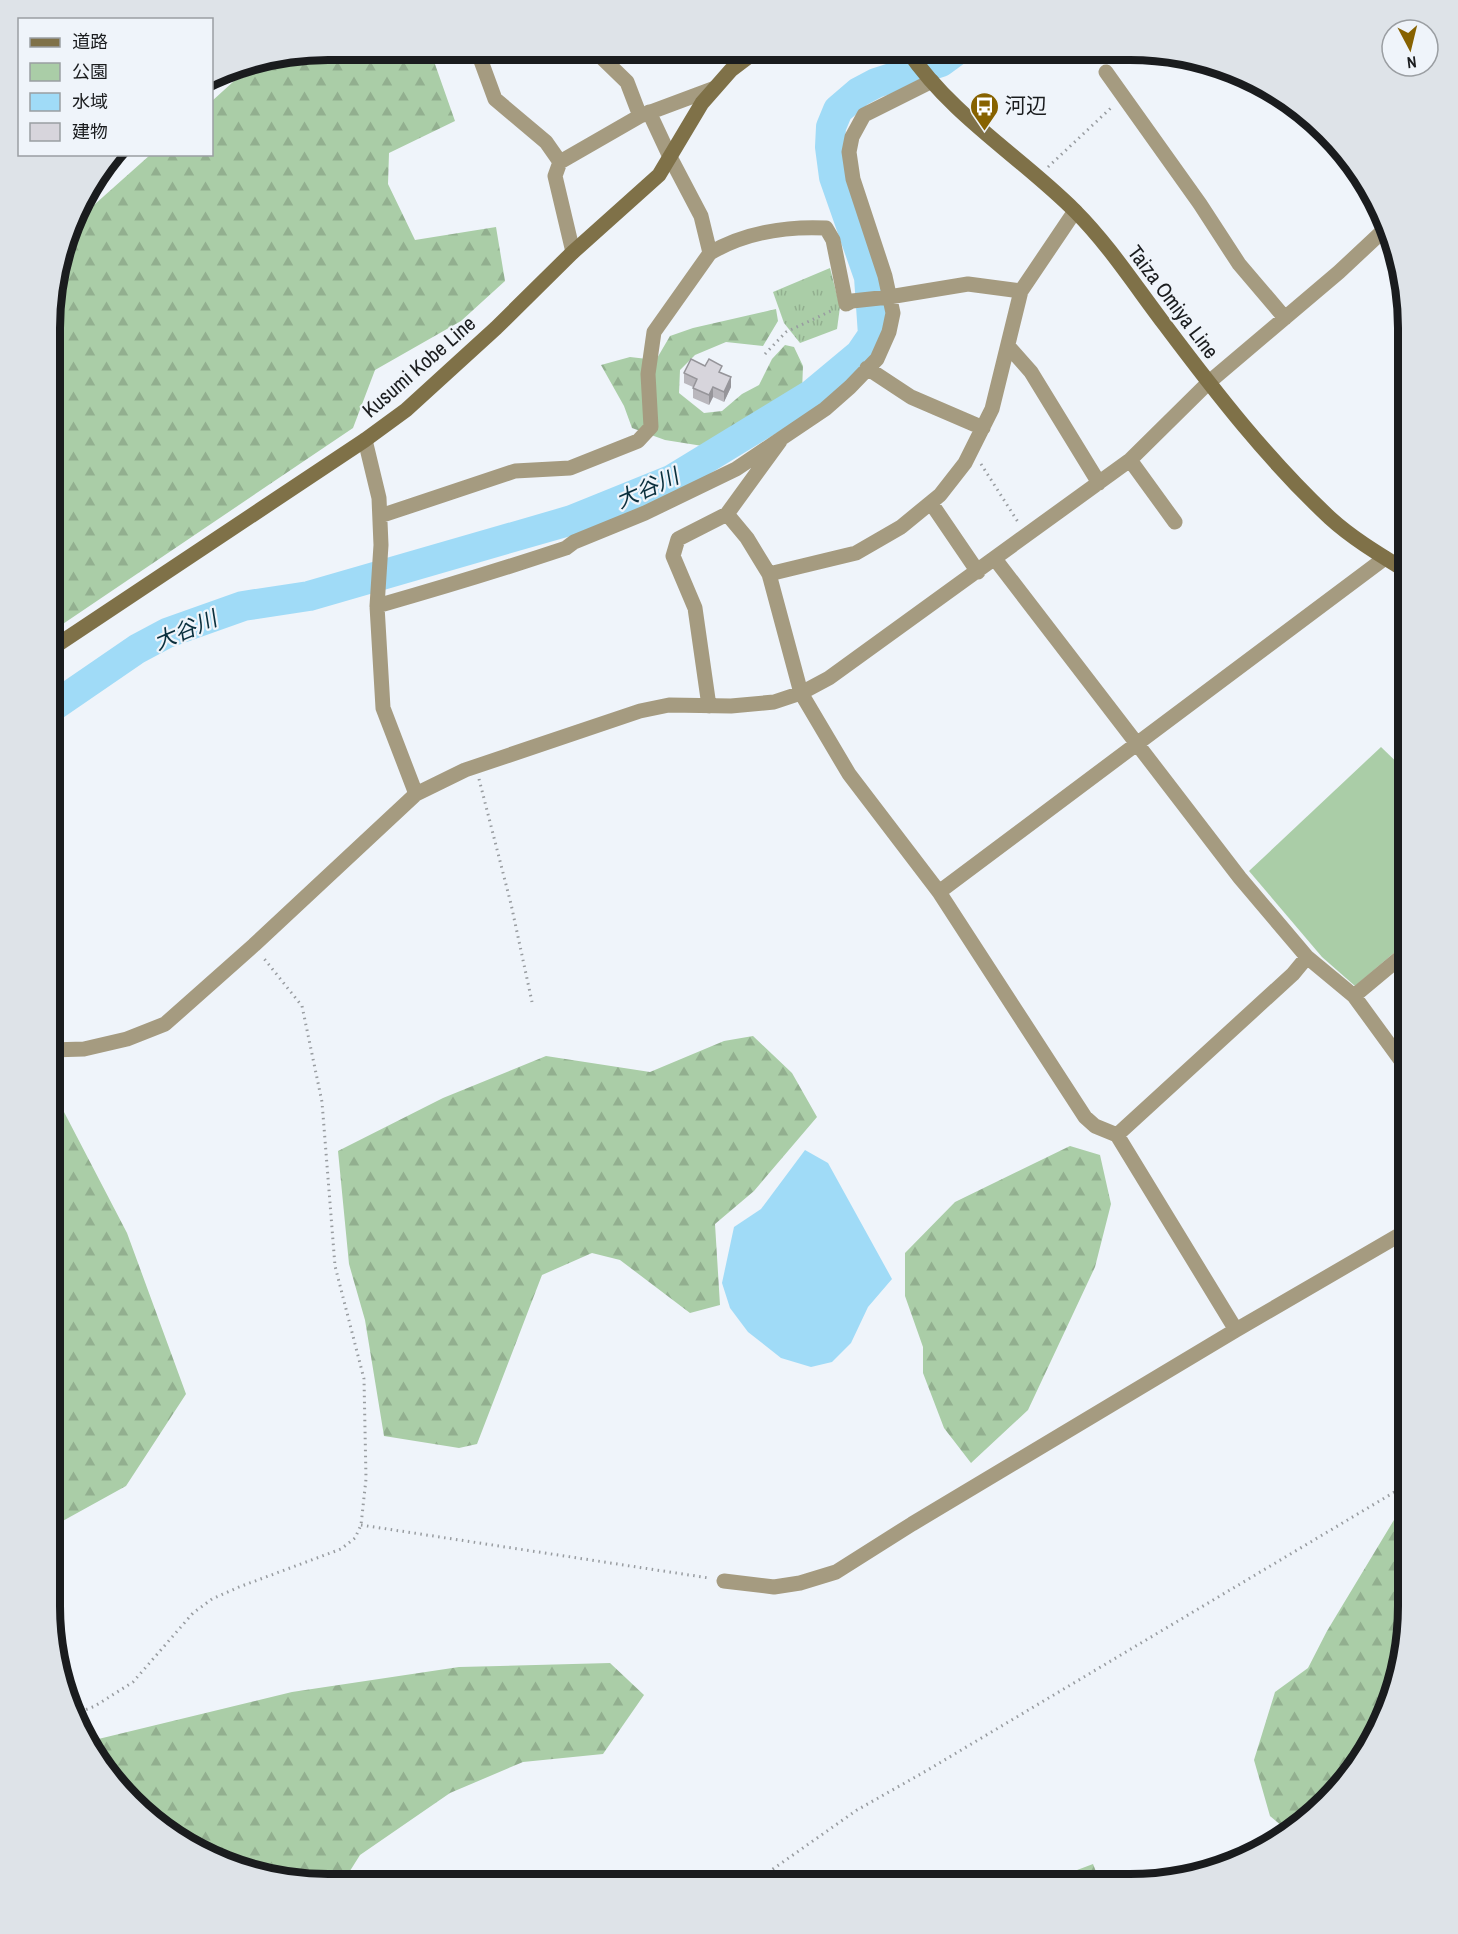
<svg xmlns="http://www.w3.org/2000/svg" width="1458" height="1934" font-family="'Archivo Narrow','Noto Sans JP',sans-serif">
<defs>
<pattern id="forest-firs" width="22" height="20" patternUnits="userSpaceOnUse" patternTransform="scale(1.5)"><rect width="22" height="20" fill="#aacda7"/><path d="M5 1l3.5 6h-7zM16 11l3.5 6h-7z" fill="#92af8f"/></pattern>
<pattern id="park-tufts" width="24" height="20" patternUnits="userSpaceOnUse" patternTransform="scale(1.5)"><rect width="24" height="20" fill="#aacda7"/><path d="M3 7l-1-3M5 7V3M7 7l1-3M15 17l-1-3M17 17v-4M19 17l1-3" fill="none" stroke="#92af8f"/></pattern>
</defs>
<rect width="100%" height="100%" fill="#eff4fa"/>
<!-- green -->
<path fill="#aacda7" d="M1381 747 1408 773V941L1355 986 1322 957 1249 871Z"/>
<!-- forest -->
<path fill="url(#forest-firs)" d="M328 50H430L455 121 389 153 388 184 415 240 496 227 505 281 461 321 375 370 353 428 51 632 52 291 76 221 150 155 212 154V101L234 81 317 51Z
M776 309 778 321 763 346 726 342 695 355 680 370 679 393 704 413 722 411 742 394 759 385 772 359 785 345 794 347 803 366 802 391 709 447 665 440 632 428 624 406 601 365 630 357 656 360 670 336 693 328Z
M753 1036 792 1073 817 1117 754 1191 715 1224 720 1305 690 1313 620 1260 592 1253 542 1275 477 1444 459 1448 384 1436 365 1320 349 1264 338 1151 443 1098 546 1056 650 1072 724 1041Z
M50 1110 64 1112 127 1233 186 1394 126 1486 50 1528Z
M1070 1146 1100 1155 1111 1204 1095 1267 1028 1410 971 1463 944 1428 923 1373V1347L905 1296V1253L955 1202Z
M1408 1502V1625L1394 1696 1361 1761 1314 1815 1289 1832 1270 1816 1254 1760 1275 1692 1308 1668 1327 1631 1403 1505Z
M610 1663 644 1695 603 1754 523 1762 450 1793 360 1855 343 1882H292L173 1837 119 1790 86 1742 292 1692 459 1667Z
M1093 1864 1101 1884H1040Z"/>
<!-- park -->
<path fill="url(#park-tufts)" d="M830 268 840 307 837 329 800 343 784 323 773 292Z"/>
<!-- water -->
<path fill="#a0dbf7" d="M805 1150 828 1163 892 1279 868 1307 851 1343 832 1362 811 1367 781 1358 748 1332 730 1308 722 1283 734 1227 761 1209Z
M1257 1842 1271 1844 1254 1856 1215 1865Z"/>
<g fill="none" stroke-linecap="round" stroke-linejoin="round">
<!-- river -->
<path stroke="#a0dbf7" stroke-width="30" d="M51 708 137 649 167 633 243 606 309 596 572 520 671 480 812 394 860 354 873 335 869 277 834 177 830 147 831 127 838 110 859 92 876 83 941 62 956 51"/>
<!-- path -->
<path stroke="#989ca0" stroke-width="3" stroke-dasharray="1.5 4.5" stroke-linecap="butt" d="M1118 62 1131 52
M1048 167 1113 106
M765 354 786 332 833 310
M981 464 1018 522
M479 779 511 904 532 1002
M361 1525 709 1578
M75 1714 95 1706 133 1682 193 1613 212 1599 239 1587 341 1549 355 1538 361 1525 366 1479 364 1379 335 1266 322 1102 302 1006 262 956
M753 1883 857 1810 926 1771 1408 1484"/>
<!-- minor -->
<path stroke="#a59b80" stroke-width="15" d="M477 50 495 99 546 142 560 162 640 116 715 88
M594 50 627 82 640 116
M1106 72 1200 204 1239 264 1285 318
M560 162 555 176 573 252
M710 253C744 233 786 226 826 228L833 240 846 304 852 301 889 297 968 284 1021 291
M1008 346 1031 372 1099 483
M867 368 911 397 983 428
M365 440 379 498 381 545 377 606 383 708 416 794
M780 441 727 514 747 538 769 574 801 693 849 774 939 892 1085 1117 1095 1126 1117 1135 1236 1330
M1130 460 1175 522
M931 503 978 572
M380 516 515 471 570 468 638 441 651 427 648 374 654 332 710 253 701 216 670 157 649 112
M995 559 1240 878 1307 957 1354 996 1408 1070
M769 574 856 553 901 527 940 495 965 463 992 409 1021 291 1075 211
M377 606C440 588 503 569 566 548L574 542 645 513 736 469 825 409 850 387 877 359 889 332 893 313 885 276 853 179 849 152 852 137 864 115 932 81
M709 706 695 608 673 556 678 539 727 514
M939 892 1385 558
M1354 996 1408 951
M51 1050 84 1049 127 1039 165 1024 254 945 416 794 465 770 640 711 669 705 731 706 774 702 801 693 829 678 1130 460 1208 383 1339 272 1385 229
M1117 1135 1293 974 1307 957
M724 1581 774 1587 800 1583 836 1572 912 1524 1236 1330 1408 1230"/>
<!-- secondary -->
<path stroke="#7f7148" stroke-width="15" d="M908 51C952 116 1021 157 1075 211 1109 245 1136 287 1165 325 1216 393 1268 460 1330 518 1353 539 1382 556 1408 572
M51 649 365 440 406 410 496 328 573 252 659 175 702 103 731 70 756 51"/>
</g>
<!-- wall -->
<path fill="#b9b7bd" d="M684 373H722L731 387 724 402 713 397 709 405 693 398V387L684 383Z"/>
<!-- shaded-wall -->
<path fill="#96959a" d="M731 377V387L724 402V392Z
M713 387V397L709 405V395Z"/>
<!-- building -->
<path fill="#d7d5dc" stroke="#96959a" stroke-width="1.5" d="M691 359 705 366 709 359 722 366 719 372 731 377 724 392 713 387 709 395 693 388 697 379 684 373Z"/>
<!-- icons -->
<defs>
<symbol id="bus-pin" viewBox="-11 -11 22 30"><path d="M0 17L-7.5 6A9.5 9.5 0 1 1 7.5 6Z" fill="#876200" stroke="#eff4fa"/><path d="M-5-6H5V4H4V6H2V4H-2V6H-4V4H-5ZM-3.5-4V0h7V-4ZM-3.5 1.2v1.5H-2V1.2ZM2 1.2v1.5H3.5V1.2Z" fill="#fff"/></symbol>
</defs>
<g fill-rule="evenodd">
<use href="#bus-pin" x="968" y="90" width="33" height="45"/>
</g>
<g text-anchor="middle" stroke-width="4.5" stroke-linejoin="round" paint-order="stroke">
<!-- poi labels -->
<g font-size="21" fill="#1a1c1e" stroke="#eff4fa" text-anchor="start">
<text x="1005" y="113">河辺</text>
</g>
<!-- street labels -->
<g font-size="21" fill="#1a1c1e" stroke="#eff4fa">
<text transform="translate(1173 302) rotate(53)" y="7">Taiza Omiya Line</text>
<text transform="translate(419 367) rotate(-41)" y="7">Kusumi Kobe Line</text>
</g>
<!-- water labels -->
<g font-size="22" font-style="italic" fill="#0a2f3d" stroke="#eff4fa">
<text transform="translate(647 488) rotate(-24)" y="8">大谷川</text>
<text transform="translate(185 630) rotate(-23)" y="8">大谷川</text>
</g>
</g>
<!-- crop -->
<path d="M0 0H1458V1934H0ZM328 60H1130A268 268 0 0 1 1398 328V1606A268 268 0 0 1 1130 1874H328A268 268 0 0 1 60 1606V328A268 268 0 0 1 328 60Z" fill="#dee3e8" fill-rule="evenodd"/>
<path fill="none" stroke="#1a1c1e" stroke-width="8" d="M328 60H1130A268 268 0 0 1 1398 328V1606A268 268 0 0 1 1130 1874H328A268 268 0 0 1 60 1606V328A268 268 0 0 1 328 60Z"/>
<!-- legend -->
<rect x="18" y="18" width="195" height="138" fill="#eff4fa" stroke="#9a9ea2" stroke-width="1.5"/>
<rect x="30" y="38" width="30" height="9" fill="#7f7148" stroke="#9a9ea2" stroke-width="1.5"/>
<text x="72" y="48" font-size="18" fill="#1a1c1e">道路</text>
<rect x="30" y="63" width="30" height="18" fill="#aacda7" stroke="#9a9ea2" stroke-width="1.5"/>
<text x="72" y="78" font-size="18" fill="#1a1c1e">公園</text>
<rect x="30" y="93" width="30" height="18" fill="#a0dbf7" stroke="#9a9ea2" stroke-width="1.5"/>
<text x="72" y="108" font-size="18" fill="#1a1c1e">水域</text>
<rect x="30" y="123" width="30" height="18" fill="#d7d5dc" stroke="#9a9ea2" stroke-width="1.5"/>
<text x="72" y="138" font-size="18" fill="#1a1c1e">建物</text>
<!-- north arrow -->
<g transform="translate(1410 48) rotate(173)"><circle r="28" fill="#eff4fa" stroke="#9a9ea2" stroke-width="1.5"/>
<path d="M0-4.5L10 22L0 15L-10 22Z" fill="#876200"/>
<text y="-9" font-size="16" font-weight="bold" text-anchor="middle" fill="#1a1c1e">N</text>
</g>
</svg>
